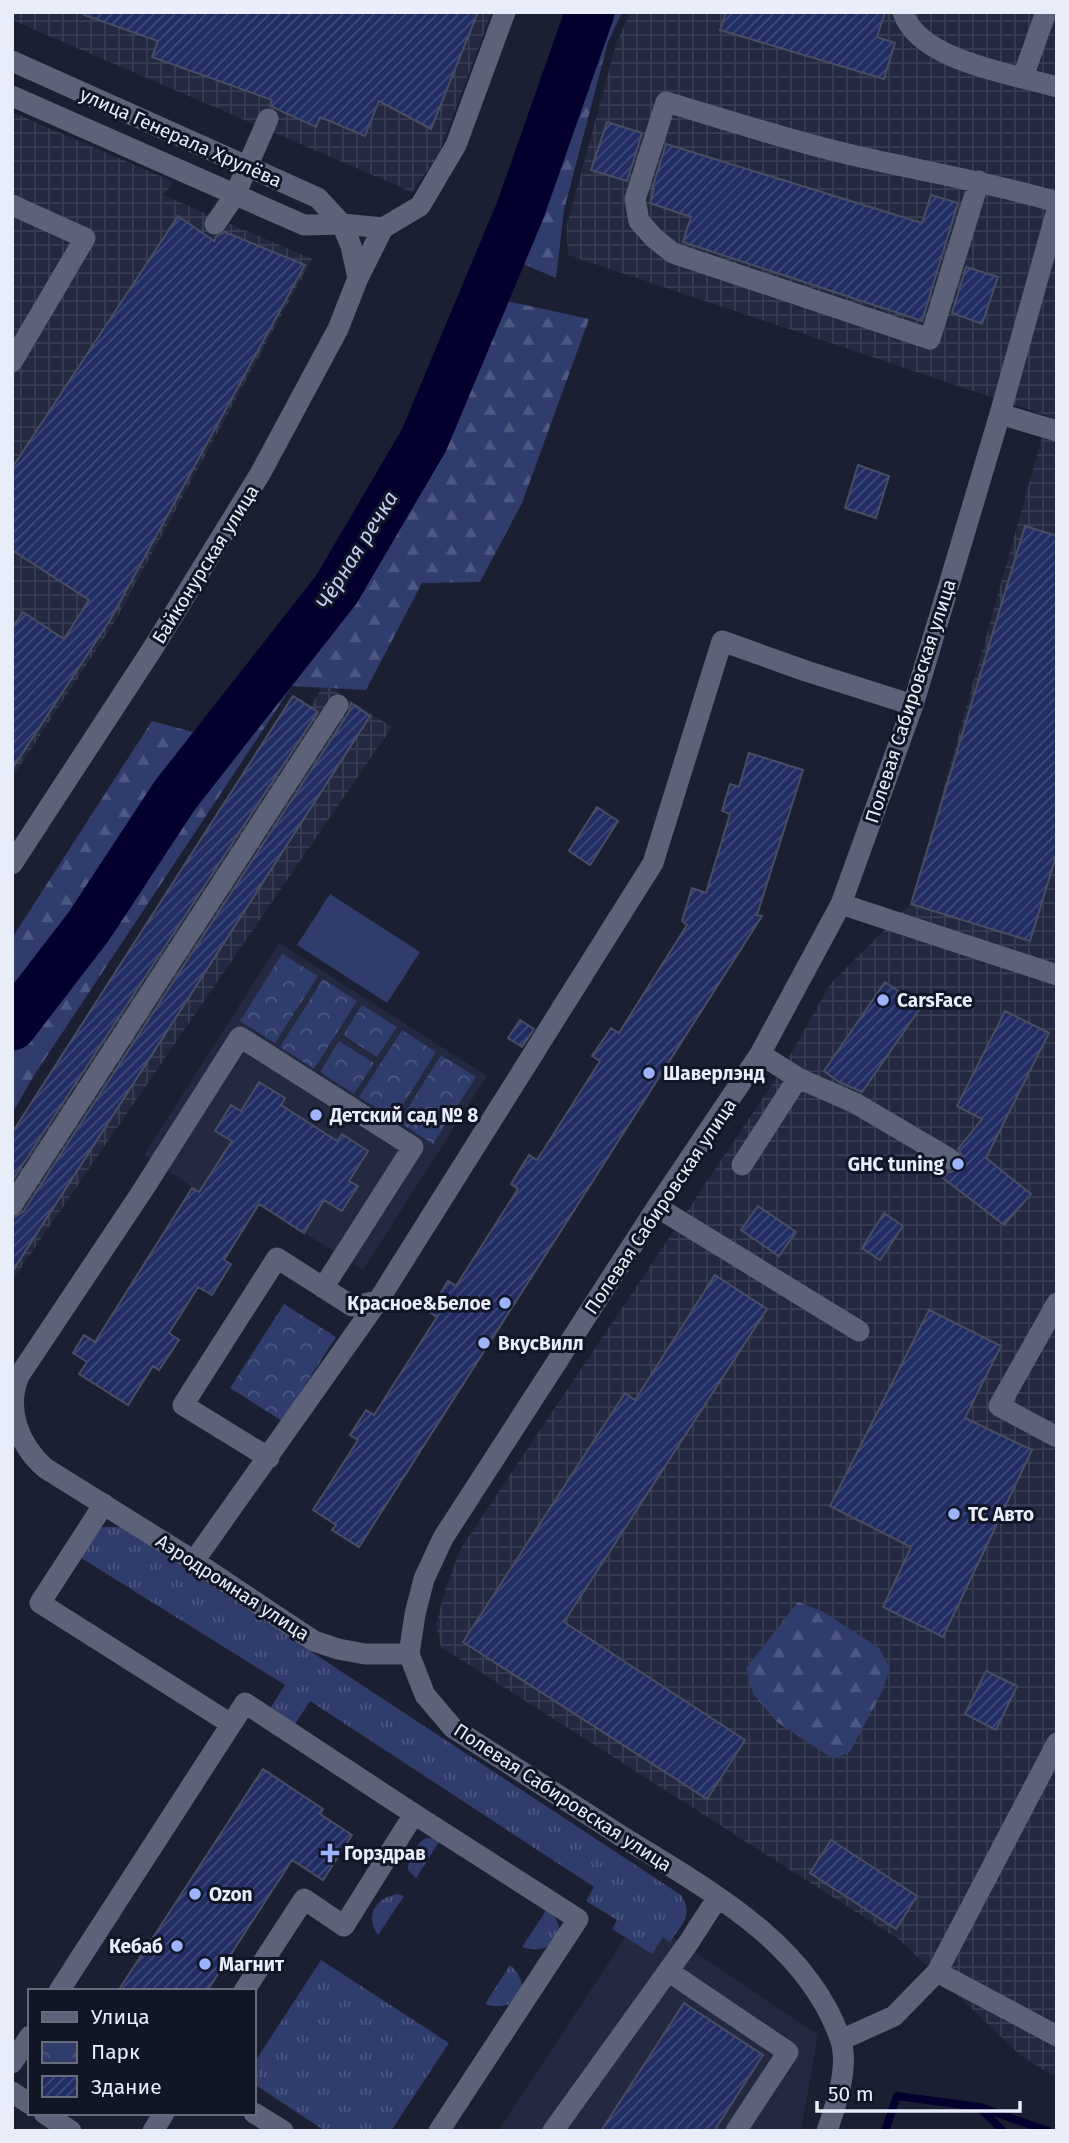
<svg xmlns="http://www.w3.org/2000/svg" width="1069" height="2143" font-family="'Fira Sans',sans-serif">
<defs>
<pattern id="industrial-grid" width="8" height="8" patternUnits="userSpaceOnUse" patternTransform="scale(1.75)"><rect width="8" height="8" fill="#222940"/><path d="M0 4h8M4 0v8" fill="none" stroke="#373e53"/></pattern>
<pattern id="grass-tufts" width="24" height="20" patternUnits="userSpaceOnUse" patternTransform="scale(1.75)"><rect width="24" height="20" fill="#2f3c6c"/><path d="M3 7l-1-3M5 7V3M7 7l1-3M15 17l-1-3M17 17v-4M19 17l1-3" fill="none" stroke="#4d5882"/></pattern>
<pattern id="forest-firs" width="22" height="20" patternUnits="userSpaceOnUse" patternTransform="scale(1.75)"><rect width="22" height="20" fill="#2f3c6c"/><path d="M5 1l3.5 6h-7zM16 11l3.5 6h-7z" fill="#4d5882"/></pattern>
<pattern id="park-crowns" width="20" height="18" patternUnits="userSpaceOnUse" patternTransform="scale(1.75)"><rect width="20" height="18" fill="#2f3c6c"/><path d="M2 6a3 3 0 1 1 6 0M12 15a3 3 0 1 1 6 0" fill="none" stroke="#4d5882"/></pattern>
<pattern id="building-hatch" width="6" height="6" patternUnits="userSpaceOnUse" patternTransform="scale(1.75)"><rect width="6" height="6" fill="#212c63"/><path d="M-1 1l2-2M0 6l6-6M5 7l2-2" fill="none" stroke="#414b7a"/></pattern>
</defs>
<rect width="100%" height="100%" fill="#1a2031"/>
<!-- built -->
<path fill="#222940" d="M279 943 487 1076 363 1270 260 1205 247 1223 144 1155Z
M640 1915 818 2035 801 2131H498Z"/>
<!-- industrial -->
<path fill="url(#industrial-grid)" d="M12 12H492L438 156 412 192 12 20Z
M631 12H1057V2078L1021 2056 900 1940 441 1647 436 1624 446 1587 461 1548 781 1071 831 983 911 904 1048 416 568 255 567 225 617 41Z
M12 112 174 182 163 195 312 259 114 623 12 778Z
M324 684 392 727 12 1281V1131L293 695 311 706Z"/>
<!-- grass -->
<path fill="url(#grass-tufts)" d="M95 1527H122L681 1895C694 1916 682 1924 670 1942L663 1937 652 1954 612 1929 617 1920 586 1901 594 1887 310 1701 292 1729 267 1713 285 1685 78 1556Z
M426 1838 441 1839 416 1878 408 1870C408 1856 414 1846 426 1838Z
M398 1894 404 1896 378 1935C364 1916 376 1897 398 1894Z
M547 1909C574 1931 552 1957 522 1947Z
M321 1960 449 2043 391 2131H325L254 2084V2063Z
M510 1965C536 1988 515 2014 485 2004Z"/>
<!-- forest -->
<path fill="url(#forest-firs)" d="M596 12H622L608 42 564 210 556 278 509 258Z
M471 293 589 319 522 503 480 582 422 583 366 690 292 686 33 1077 12 1114V938L152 721 208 736 317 574 403 429Z
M798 1602 822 1611 879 1648 890 1668 882 1692 850 1752 833 1759 777 1722 753 1694 746 1668Z"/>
<!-- park -->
<path fill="url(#park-crowns)" d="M282 954 318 976 275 1043 240 1021Z
M323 979 357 1001 314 1069 280 1047Z
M362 1005 397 1027 377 1057 343 1035Z
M402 1030 436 1052 394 1119 359 1097Z
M339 1041 374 1063 354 1094 320 1072Z
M441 1055 476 1077 433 1144 399 1122Z
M284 1304 336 1337 282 1421 230 1388Z"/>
<!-- garden -->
<path fill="#2f3c6c" d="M330 894 420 952 387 1003 297 945Z"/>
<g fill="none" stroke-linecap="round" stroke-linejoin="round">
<!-- stream -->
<path stroke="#03002f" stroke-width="8" d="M982 2110 1003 2131
M885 2131 897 2096 980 2107 1048 2131"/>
<!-- river -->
<path stroke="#03002f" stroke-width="49" d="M12 1026 89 926 175 795 336 590 424 440 520 211 590 12"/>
</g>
<!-- building -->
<path fill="url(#building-hatch)" stroke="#484e62" stroke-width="2" d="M85 12H478L431 129 379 101 365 136 320 117 316 127 270 106 272 100 152 57 158 41 84 15Z
M726 12H885L877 37 895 43 884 79 720 30Z
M607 122 642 133 627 181 591 170Z
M666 144 922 223 931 195 958 203 922 321 683 242 691 217 650 203 654 189H652Z
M178 216 214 241 216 237 225 232 305 265 110 620 12 769V628L23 612 64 639 89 600 12 550V468Z
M966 267 998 277 982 324 952 313Z
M858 465 889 476 876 518 845 508Z
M1025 526 1057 536V853L1030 941 911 904Z
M293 696 318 712 12 1181V1133Z
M351 703 370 716 12 1272V1218L23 1212 349 712Z
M749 753 803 770 757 915 762 916 359 1547 332 1530 336 1525 313 1510 358 1440 350 1435 366 1410 374 1415 437 1317 429 1312 448 1281 456 1286 518 1189 511 1184 529 1155 537 1160 600 1061 592 1056 611 1028 619 1033 687 925 682 921 692 888 706 893 730 814 722 811 730 784 739 787Z
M597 807 618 821 590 865 569 851Z
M885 982 921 1007 862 1092 839 1082 824 1071Z
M1005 1011 1049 1033 986 1158 1031 1194 1004 1225 938 1174 942 1169 951 1172 961 1166 963 1158 958 1149 982 1119 957 1106Z
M520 1020 534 1029 522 1047 508 1038Z
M259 1082 285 1098 281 1105 337 1141 342 1134 368 1151 349 1181 358 1186 342 1211 324 1200 304 1233 259 1204 224 1260 231 1264 212 1295 198 1287 169 1333 179 1340 159 1370 153 1366 128 1405 79 1374 87 1362 73 1353 84 1335 95 1342 192 1188 199 1192 232 1141 215 1131 231 1105 241 1111Z
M758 1206 796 1232 779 1256 741 1230Z
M884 1213 903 1226 880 1260 862 1248Z
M715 1275 767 1309 564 1622 745 1740 707 1799 463 1642 625 1393 635 1400Z
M929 1310 1001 1346 965 1418 1032 1450 943 1637 883 1607 911 1547 830 1506Z
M986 1671 1017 1686 996 1730 965 1714Z
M263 1769 323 1809 320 1814 352 1835 323 1880 292 1860 207 1991H118Z
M831 1840 917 1896 896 1929 810 1873Z
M684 2003 763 2055 714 2131H601Z"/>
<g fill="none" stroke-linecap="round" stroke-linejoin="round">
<!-- minor -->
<path stroke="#5c6378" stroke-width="21" d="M903 12C918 61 1013 74 1057 87
M12 61 318 198 342 224 351 246 358 278 338 329 260 474 153 648 12 864
M1023 77 1046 12
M12 96 304 225 342 224 383 228
M979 181 930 339 673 253 654 238 639 221 635 199 666 102C728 120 790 141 852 155 921 171 989 182 1057 202
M12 205 85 238 12 362
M215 224 235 195 268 119
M358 278 383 228 420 206 456 145 505 12
M1000 414 1057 431
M841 904 1057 975
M760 1054 798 1078 855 1103 950 1159
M742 1165 798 1078
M12 1205 338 705
M657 1207 859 1331
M323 1288 413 1147 240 1037 141 1193 19 1376C5 1409 19 1445 45 1468L194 1561 314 1641 338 1649 365 1654H409
M1057 1303 999 1406 1057 1437
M269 1458 183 1405 277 1258 352 1306 378 1301
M104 1504 40 1603 231 1724
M194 1561 378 1301 653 863 722 641 806 671 913 705
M414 1814 578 1919 439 2131
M668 1971 788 2052 736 2131
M937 1972 1057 2036
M59 1991 245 1703 414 1814 344 1926 304 1899 244 1991
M841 2040 894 2016 937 1972 1057 1743
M12 2063 30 2036
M12 2092 30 2104
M44 2113 71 2131
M254 2113 283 2131
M153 2131 164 2113
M553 2131 689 1942 718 1897
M827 2131C836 2105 850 2065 840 2038 805 1939 701 1886 618 1834 563 1798 508 1763 453 1728L425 1695 409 1654 415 1614 424 1579 443 1538 657 1207 760 1054 841 904 913 705 1000 414 1057 210"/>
</g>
<!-- markers -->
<g fill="#9db4fd" stroke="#111627" stroke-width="2.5">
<circle cx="883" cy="1000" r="7"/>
<circle cx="649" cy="1073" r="7"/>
<circle cx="316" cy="1115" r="7"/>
<circle cx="958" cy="1164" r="7"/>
<circle cx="505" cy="1303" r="7"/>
<circle cx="484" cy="1343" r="7"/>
<circle cx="954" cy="1514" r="7"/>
<path d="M326.5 1842.5h7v7h7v7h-7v7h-7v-7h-7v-7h7z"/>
<circle cx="195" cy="1894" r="7"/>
<circle cx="177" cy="1946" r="7"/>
<circle cx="205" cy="1964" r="7"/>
</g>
<g text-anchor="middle" stroke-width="6" stroke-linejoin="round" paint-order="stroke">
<!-- street labels -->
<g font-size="19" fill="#e9edf9" stroke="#111627">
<text transform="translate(181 137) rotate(24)" y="7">улица Генерала Хрулёва</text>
<text transform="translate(205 564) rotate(-58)" y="7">Байконурская улица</text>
<text transform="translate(910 701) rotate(-72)" y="7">Полевая Сабировская улица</text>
<text transform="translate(660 1206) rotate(-56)" y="7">Полевая Сабировская улица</text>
<text transform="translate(233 1587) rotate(33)" y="7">Аэродромная улица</text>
<text transform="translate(563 1797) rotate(33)" y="7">Полевая Сабировская улица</text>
</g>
<!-- poi labels -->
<g font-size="19" font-weight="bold" fill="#e9edf9" stroke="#111627" text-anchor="start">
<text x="897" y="1007">CarsFace</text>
<text x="663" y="1080">Шаверлэнд</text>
<text x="330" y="1122">Детский сад № 8</text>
<text x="944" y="1171" text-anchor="end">GHC tuning</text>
<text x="491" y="1310" text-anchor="end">Красное&amp;Белое</text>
<text x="498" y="1350">ВкусВилл</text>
<text x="968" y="1521">ТС Авто</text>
<text x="344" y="1860">Горздрав</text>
<text x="209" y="1901">Ozon</text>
<text x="163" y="1953" text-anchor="end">Кебаб</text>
<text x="219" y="1971">Магнит</text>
</g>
<!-- water labels -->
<g font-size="21" font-style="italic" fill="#c3cef2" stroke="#111627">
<text transform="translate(357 550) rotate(-58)" y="7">Чёрная речка</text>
</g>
</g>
<!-- border -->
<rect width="1069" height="2143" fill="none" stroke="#e9edf9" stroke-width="28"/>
<!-- legend -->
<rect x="28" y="1989" width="228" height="126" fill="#111627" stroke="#676c7b" stroke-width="2"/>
<rect x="42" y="2012" width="35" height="10" fill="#5c6378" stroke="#676c7b" stroke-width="2"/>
<text x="91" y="2024" font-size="21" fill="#e9edf9">Улица</text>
<rect x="42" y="2042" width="35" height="21" fill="url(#park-crowns)" stroke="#676c7b" stroke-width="2"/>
<text x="91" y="2059" font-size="21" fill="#e9edf9">Парк</text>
<rect x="42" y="2076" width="35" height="21" fill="url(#building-hatch)" stroke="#676c7b" stroke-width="2"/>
<text x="91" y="2094" font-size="21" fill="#e9edf9">Здание</text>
<!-- scale -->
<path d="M817 2101v10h203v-10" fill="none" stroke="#e9edf9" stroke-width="3.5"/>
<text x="828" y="2101" font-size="21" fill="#e9edf9" stroke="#111627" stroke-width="5" paint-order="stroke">50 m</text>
</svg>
